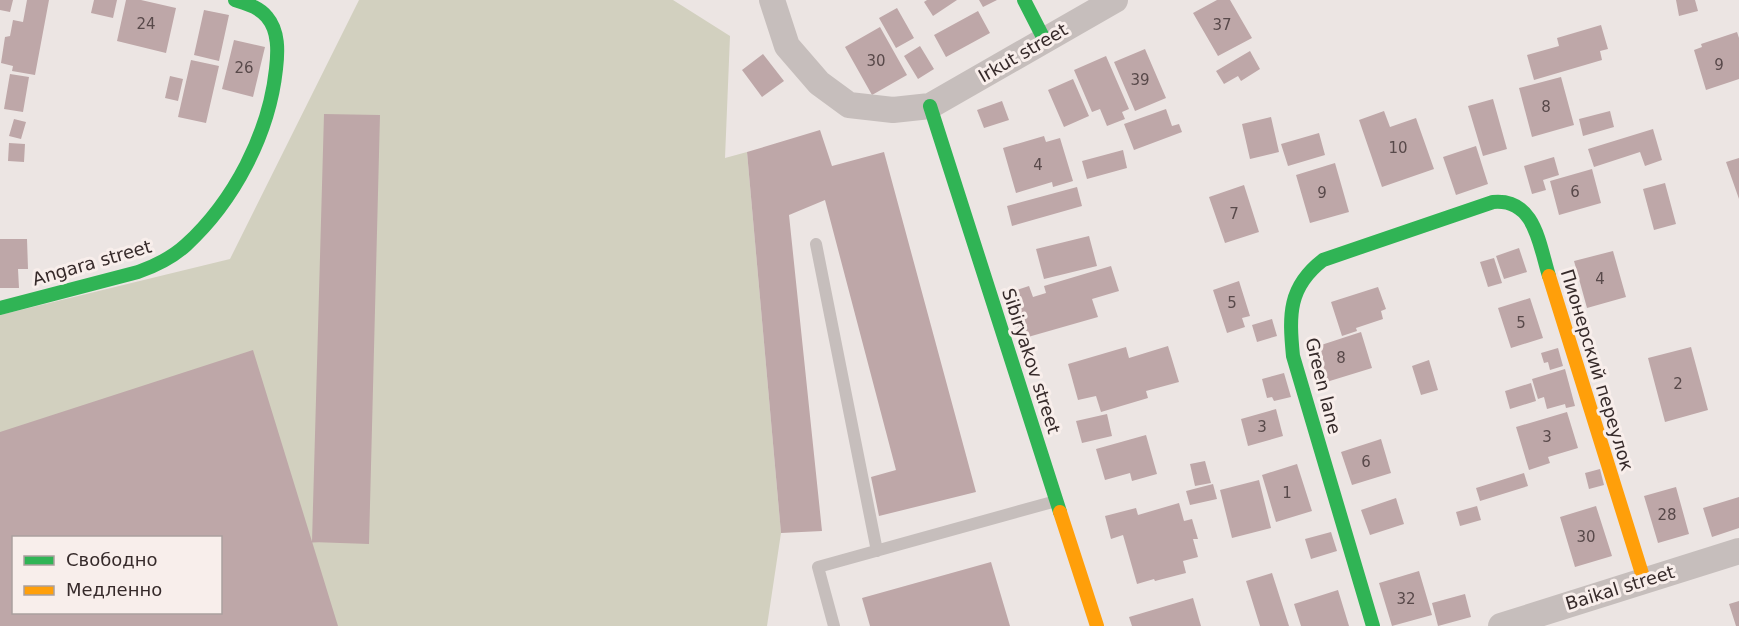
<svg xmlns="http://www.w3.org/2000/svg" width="1739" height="626" font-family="'DejaVu Sans',sans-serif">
<rect width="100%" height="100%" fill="#ece5e3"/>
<!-- green -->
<path fill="#d2d0bf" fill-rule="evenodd" d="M359 0H673L730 36 725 158 747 152 781 533 767 626H0V315L230 259ZM14 538H220V612H14Z"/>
<!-- building -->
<path fill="#bea7a8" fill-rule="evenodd" d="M0 0H13L10 12 0 10Z
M27 0H49L35 75 12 71 13 66 1 63 5 37 10 36 13 20 23 22Z
M94 0H117L113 18 91 13Z
M126 0H141L176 8 166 53 117 41Z
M927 0H957L933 16 924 2Z
M979 0H997L983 7Z
M1217 0H1230L1252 38 1218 56 1193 13Z
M1676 0H1695L1698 11 1679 16Z
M897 8 914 38 896 48 879 18Z
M204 10 229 15 219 61 194 55Z
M978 11 990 33 946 57 934 35Z
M1601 25 1608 49 1600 51 1602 60 1534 80 1527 55 1559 46 1557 38Z
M880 27 907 75 872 95 845 47Z
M1737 32 1739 38V79L1706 90 1694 50 1702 47 1701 44Z
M234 40 265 47 253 97 222 89Z
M920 46 934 69 918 79 904 56Z
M1145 49 1166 98 1135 111 1114 62Z
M1250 51 1260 69 1241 81 1238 76 1224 84 1216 71Z
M763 54 784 81 762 97 742 70Z
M1106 56 1129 109 1122 112 1125 119 1107 126 1100 109 1092 112 1074 70Z
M191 60 219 66 206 123 178 117Z
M10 74 29 77 23 112 4 109Z
M170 76 183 79 178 101 165 98Z
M1561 77 1574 125 1532 137 1519 88Z
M1073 79 1089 116 1064 127 1048 90Z
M1493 99 1507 149 1483 156 1468 106Z
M1002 101 1009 120 984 128 977 110Z
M1166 109 1172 126 1179 124 1182 132 1134 150 1124 124Z
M1384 111 1390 127 1416 118 1434 169 1382 187 1359 120Z
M1610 111 1614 127 1583 136 1579 119Z
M324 114 380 115 369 544 312 542Z
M1271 117 1279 152 1250 159 1242 124Z
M14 119 26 122 21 139 9 136Z
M1653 129 1662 160 1645 166 1640 152 1594 167 1588 149Z
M820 130 832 166 884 152 976 492 879 516 871 477 896 470 825 200 789 215 822 531 781 533 747 152Z
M1319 133 1325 155 1288 166 1281 144Z
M1044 136 1046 142 1060 138 1073 181 1053 187 1052 182 1016 193 1003 148Z
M9 143 25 144 24 162 8 161Z
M1476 146 1488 184 1456 195 1443 157Z
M1123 150 1127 168 1087 179 1082 161Z
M1554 157 1559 175 1543 180 1546 190 1532 194 1524 166Z
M1739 158V199L1726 162Z
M1335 163 1349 212 1310 223 1296 175Z
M1592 169 1601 203 1559 215 1550 181Z
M1665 183 1676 224 1654 230 1643 189Z
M1244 185 1259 232 1225 243 1209 197Z
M1077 187 1082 206 1012 226 1007 206Z
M1089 236 1097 266 1044 279 1036 249Z
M0 239H27L28 269H18L19 288H0Z
M1519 248 1527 272 1504 279 1496 256Z
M1613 251 1626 297 1587 308 1574 261Z
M1494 258 1502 283 1488 287 1480 262Z
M1111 266 1119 291 1092 299 1098 317 1021 339 1008 293 1029 286 1033 297 1046 293 1044 286Z
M1239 281 1250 316 1242 318 1245 327 1227 333 1213 290Z
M1378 287 1386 309 1381 311 1383 319 1356 328 1357 331 1342 336 1331 302Z
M1530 298 1543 338 1511 348 1498 308Z
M1272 319 1277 336 1257 342 1252 325Z
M1361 332 1372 368 1320 384 1309 349Z
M1168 346 1179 382 1146 391 1148 398 1101 412 1096 396 1078 400 1068 364 1126 347 1129 358Z
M1691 347 1708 410 1665 422 1648 358Z
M1558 348 1563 366 1550 370 1548 362 1544 363 1541 353Z
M253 350 338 626H0V432ZM14 538H220V612H14Z
M1429 360 1438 390 1421 395 1412 366Z
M1565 369 1575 406 1566 408 1565 404 1547 409 1544 397 1538 399 1532 379Z
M1284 373 1291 397 1274 401 1272 397 1267 398 1262 379Z
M1531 383 1536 401 1510 409 1505 391Z
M1276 409 1283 436 1248 446 1241 419Z
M1567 412 1578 448 1548 457 1550 463 1529 470 1516 427Z
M1107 414 1112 436 1082 443 1076 421Z
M1146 435 1157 474 1132 481 1130 473 1105 480 1096 449Z
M1381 439 1391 473 1352 485 1341 452Z
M1205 461 1211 483 1195 486 1190 464Z
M1297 464 1312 511 1276 522 1262 475Z
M1600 469 1604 485 1589 489 1585 473Z
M1524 473 1528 486 1480 501 1476 488Z
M1259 480 1271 528 1232 538 1220 490Z
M1213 484 1217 499 1190 505 1186 491Z
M1676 487 1689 534 1658 543 1644 496Z
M1739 497V528L1712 537 1703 508Z
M1396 498 1404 524 1370 535 1361 510Z
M1179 503 1184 521 1192 519 1198 539H1193L1198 557 1183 561 1186 573 1155 581 1154 579 1137 584 1123 535 1111 539 1105 516 1136 508 1138 515Z
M1477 506 1481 520 1460 526 1456 512Z
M1596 506 1612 556 1575 567 1560 517Z
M1331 532 1337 551 1311 559 1305 539Z
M991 562 1010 626H870L862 598Z
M1419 571 1432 615 1392 626 1379 583Z
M1272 573 1289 626H1260L1246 581Z
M1338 590 1349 626H1301L1294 604Z
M1465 594 1471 617 1438 626 1432 603Z
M1193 598 1201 626H1132L1129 617Z
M1739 601V626H1736L1729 604Z"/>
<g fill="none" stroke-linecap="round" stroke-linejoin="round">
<!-- lane -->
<path stroke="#c6bebc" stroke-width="12" d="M816 244 877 551
M834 626 818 567 1056 501"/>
<!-- street -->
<path stroke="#c6bebc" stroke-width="26" d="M772 0 787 46 819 83 849 105 893 110 930 106 1115 0
M1501 626 1739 551"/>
<!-- fast -->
<path stroke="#30b455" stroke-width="14" d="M1024 0 1045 41
M930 106 1060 512
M0 308 138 272C155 266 172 258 186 245 234 201 269 134 276 69 278 52 279 31 267 17 259 7 247 4 235 0
M1373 626 1293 356C1289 315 1288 287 1323 260L1493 202C1535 198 1539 244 1549 276"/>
<!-- slow -->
<path stroke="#ff9f0a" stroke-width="14" d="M1549 276 1644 580
M1060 512 1097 626"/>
</g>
<g text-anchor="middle" stroke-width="6" stroke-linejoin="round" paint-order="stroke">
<!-- number labels -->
<g font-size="15" fill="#58494a">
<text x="146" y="29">24</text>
<text x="1222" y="30">37</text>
<text x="876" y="66">30</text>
<text x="1719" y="70">9</text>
<text x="244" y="73">26</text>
<text x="1140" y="85">39</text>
<text x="1546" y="112">8</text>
<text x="1398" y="153">10</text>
<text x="1038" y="170">4</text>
<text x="1575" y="197">6</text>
<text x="1322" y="198">9</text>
<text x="1234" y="219">7</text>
<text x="1600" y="284">4</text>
<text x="1232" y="308">5</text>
<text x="1521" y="328">5</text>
<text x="1341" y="363">8</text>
<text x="1678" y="389">2</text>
<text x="1262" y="432">3</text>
<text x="1547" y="442">3</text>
<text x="1366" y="467">6</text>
<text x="1287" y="498">1</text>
<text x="1667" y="520">28</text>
<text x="1586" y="542">30</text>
<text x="1406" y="604">32</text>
</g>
<!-- street labels -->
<g font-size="18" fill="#362a2a" stroke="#f8eeeb">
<text transform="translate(1023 53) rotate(-30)" y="6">Irkut street</text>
<text transform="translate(92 263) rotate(-16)" y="6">Angara street</text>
<text transform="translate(1031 361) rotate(72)" y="6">Sibiryakov street</text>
<text transform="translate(1597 370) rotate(73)" y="6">Пионерский переулок</text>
<text transform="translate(1323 386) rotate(76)" y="6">Green lane</text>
<text transform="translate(1620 588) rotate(-17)" y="6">Baikal street</text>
</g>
</g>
<!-- legend -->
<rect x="12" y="536" width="210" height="78" fill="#f8eeeb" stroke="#aaa09e" stroke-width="1.5"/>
<rect x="24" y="556" width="30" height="9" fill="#30b455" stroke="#aaa09e" stroke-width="1.5"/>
<text x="66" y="566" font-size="18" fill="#362a2a">Свободно</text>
<rect x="24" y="586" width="30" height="9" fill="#ff9f0a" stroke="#aaa09e" stroke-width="1.5"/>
<text x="66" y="596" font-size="18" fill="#362a2a">Медленно</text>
</svg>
